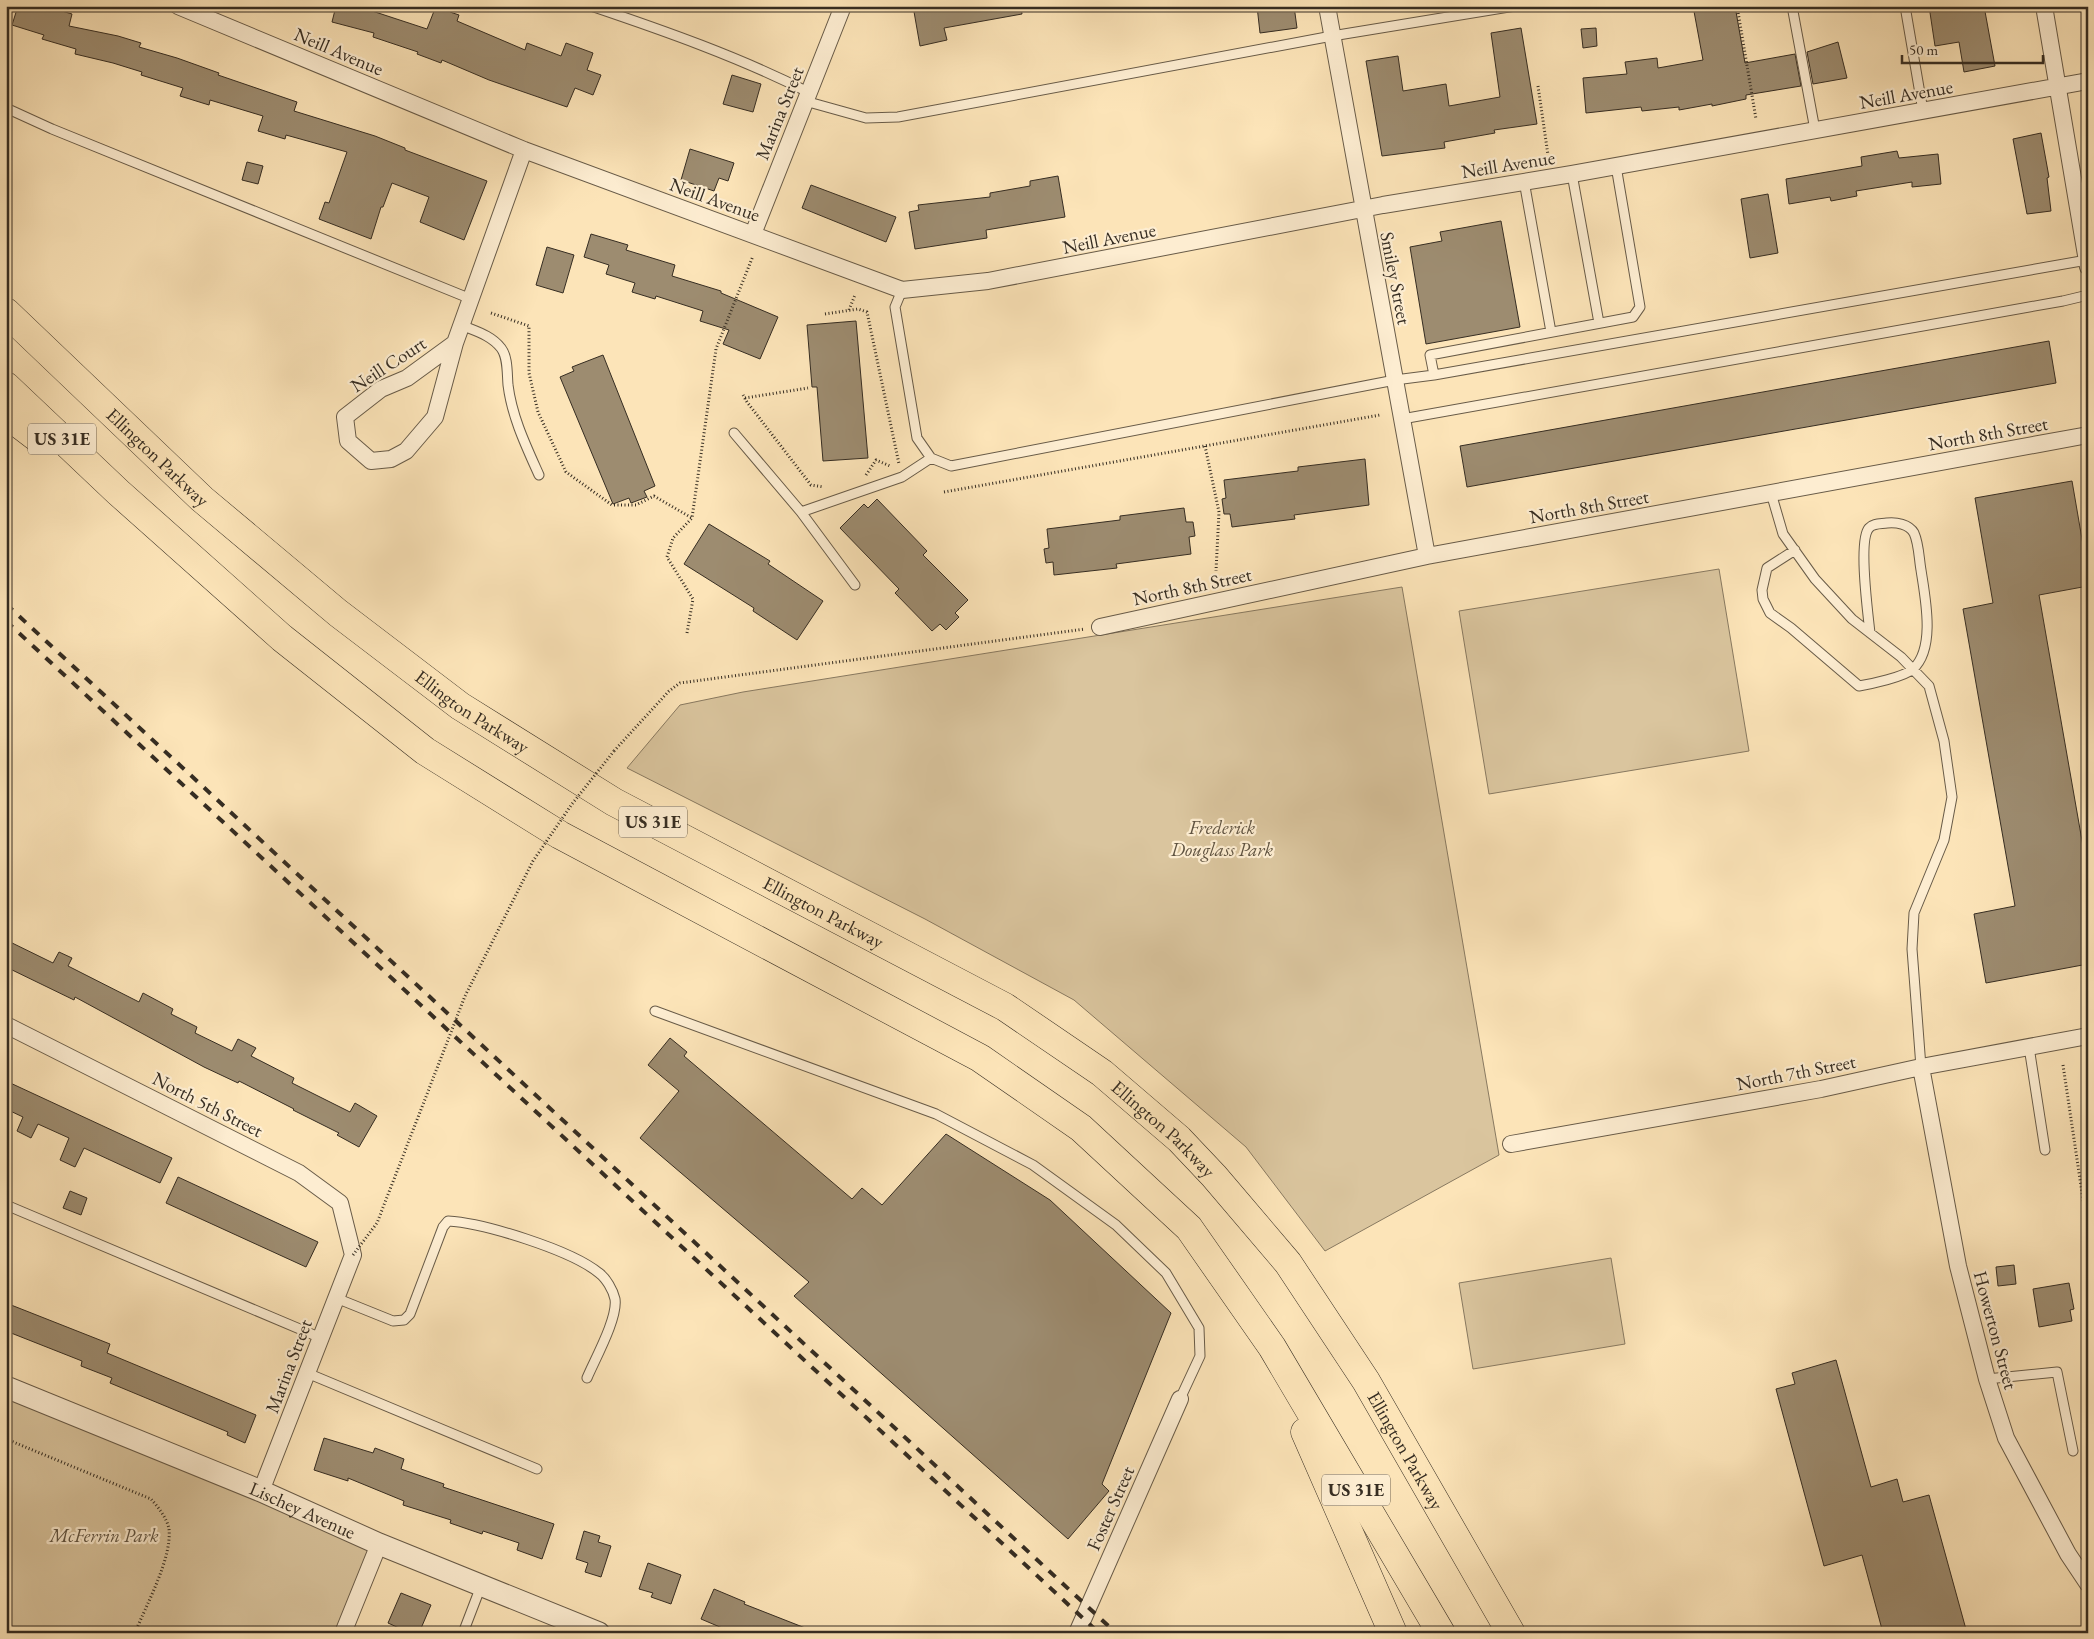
<svg xmlns="http://www.w3.org/2000/svg" width="2094" height="1639" font-family="'EB Garamond',serif">
<rect width="100%" height="100%" fill="#fce4b8"/>
<filter id="stains"><feTurbulence type="fractalNoise" baseFrequency=".004" numOctaves="4"/><feColorMatrix values="0 0 0 0 .2 0 0 0 0 .09 0 0 0 0 .02 0 0 0 .5 -.17"/></filter>
<radialGradient id="worn" r=".72"><stop offset=".6" stop-color="#630" stop-opacity="0"/><stop offset="1" stop-color="#630" stop-opacity=".3"/></radialGradient>
<!-- green -->
<path fill="#dac59e" stroke="#887960" d="M1719 569 1749 751 1489 794 1459 611Z
M1402 587 1499 1155 1325 1251 1246 1147 1074 1000 925 919 627 768 680 705 743 692Z
M1611 1258 1625 1344 1473 1369 1459 1283Z
M6 1387 379 1544 343 1633H6Z"/>
<!-- building -->
<path fill="#9d8c70" stroke="#362d22" d="M18 6H45L72 14 69 26 118 36 141 43 139 47 177 58 219 73 218 75 297 102 294 111 375 136 405 148V150L487 181 464 240 420 222 429 197 392 183 383 207H381L371 239 319 219 325 202 329 203 347 152 286 135 285 139 258 131 263 116 210 100 209 105 180 96 183 88 141 75 142 72 113 63 75 54 76 49 42 39 44 35 12 25Z
M336 6H357L427 29 436 6H452L450 12 459 15 457 21 525 50 527 43 561 56 566 43 593 53 587 70 601 75 593 95 575 88 567 107 489 80 442 60 441 63 417 54 418 52 373 37 374 33 332 22Z
M913 6H1021L1022 14 944 28 947 40 920 46Z
M1257 6H1294L1297 28 1260 33Z
M1693 6H1735L1745 63 1795 54 1801 86 1746 95V99L1712 106V104L1679 110V107L1642 111 1641 107 1586 113 1583 78 1627 74 1625 62 1657 58 1658 68 1703 60Z
M1929 6H1984L1995 66 1964 72 1959 42 1935 46Z
M1521 28 1537 124 1494 130 1495 133 1444 142 1445 148 1382 156 1366 61 1398 56 1403 91 1446 84 1449 106 1500 97 1491 33Z
M1596 28 1597 46 1583 48 1581 29Z
M1838 42 1847 78 1813 84 1807 52Z
M732 75 761 84 753 112 723 104Z
M2041 133 2049 177 2047 178 2051 211 2027 214 2013 139Z
M690 149 734 163 728 181 719 178 714 191 681 180Z
M1897 151 1899 158 1938 154 1941 184 1912 187V182L1856 191 1857 196 1831 201 1830 197 1789 204 1786 179 1862 166 1861 157Z
M247 162 263 166 258 184 242 180Z
M1058 176 1065 217 986 230 987 238 915 249 909 212 919 210 918 205 990 197V193L1030 186V181Z
M811 185 896 217 886 242 802 208Z
M1768 194 1778 253 1750 258 1741 199Z
M1501 221 1520 327 1426 344 1410 247 1442 241 1440 232Z
M591 234 628 245 626 250 675 265 672 276 721 291V293L778 317 760 359 723 344 729 330 700 321 703 311 656 296 655 299 632 292 635 283 606 274 609 265 584 257Z
M547 247 574 255 563 293 536 285Z
M856 321 868 458 823 461 817 387H812L807 325Z
M2049 341 2056 383 1467 487 1460 446Z
M603 355 655 486 644 491 647 497 631 503 629 498 613 504 560 377 574 371 572 367Z
M1365 459 1369 505 1294 515 1295 519 1232 527 1230 514H1224L1222 499 1226 498 1224 480 1298 471V467Z
M2072 481 2088 574V586L2039 595 2088 875V964L1986 983 1974 914 2015 906 1963 609 1993 603 1975 498Z
M877 499 927 551 923 555 968 600 955 613 959 617 946 630 940 624 932 631 895 593 899 589 840 528 864 504 868 508Z
M1184 508 1186 522H1193L1195 536 1189 537 1191 554 1116 564 1117 568 1054 575 1053 562 1046 563 1044 549 1049 548 1047 529 1120 520V516Z
M709 524 770 561 768 564 823 601 797 640 753 611 754 608 684 564Z
M6 940 53 963 59 952 72 958 68 966 139 1002 143 993 173 1009 171 1014 197 1027 195 1033 232 1051 238 1039 256 1048 251 1056 294 1078 292 1083 350 1112 355 1103 377 1116 359 1147 337 1135 339 1133 293 1110 294 1109 239 1081 238 1083 204 1067 75 997 74 1000 6 967Z
M670 1038 687 1052 684 1056 852 1199 862 1188 882 1205 946 1134 1050 1200 1171 1313 1102 1484 1109 1491 1068 1539 794 1296 809 1282 640 1138 679 1091 648 1065Z
M6 1081 172 1158 160 1183 84 1148 75 1167 60 1160 69 1138 38 1124 31 1138 17 1131 23 1117 6 1109Z
M178 1177 318 1242 306 1267 166 1203Z
M70 1191 87 1198 81 1215 63 1208Z
M2014 1265 2016 1284 1998 1286 1996 1267Z
M2069 1283 2074 1309 2070 1310 2072 1321 2039 1327 2033 1289Z
M6 1303 110 1344 107 1353 256 1415 245 1443 227 1435 228 1432 110 1383 112 1378 81 1366 82 1361 6 1331Z
M1836 1360 1871 1487 1897 1479 1903 1502 1929 1495 1967 1633H1883L1862 1555 1824 1566 1776 1389 1795 1384 1792 1373Z
M324 1438 373 1453 375 1448 404 1459 401 1469 444 1484 443 1487 554 1524 542 1559 517 1550 519 1543 483 1531 482 1534 450 1523 451 1520 403 1505 404 1501 348 1478V1481L314 1470Z
M584 1531 600 1536 598 1542 611 1546 601 1577 585 1572 588 1563 576 1559Z
M648 1563 681 1575 671 1604 651 1597 653 1593 639 1589Z
M714 1589 745 1602 744 1604 818 1633H734L701 1619Z
M401 1593 431 1605 419 1633H410L388 1623Z"/>
<g fill="none" stroke-linecap="round" stroke-linejoin="round">
<defs>
<path id="service" d="M591 6C665 31 739 57 808 92
M1792 6 1815 130
M1905 6 1923 111
M805 101 866 118 898 117 1332 36 1515 6
M6 108 52 129 471 299
M1572 174 1599 323
M1524 181 1551 332
M902 290 895 307 917 438 931 458 951 466 1395 380 1434 375 1430 355 1633 317 1640 307 1616 166
M461 325C475 331 491 335 501 348 508 357 507 373 508 385 512 417 526 446 539 475
M1434 375 2087 260
M1402 419 2063 301 2088 295
M734 433 801 512 902 477 931 458
M1771 493 1783 534 1815 579 1852 619 1901 657 1929 686 1944 741 1952 797 1944 840 1914 913 1912 949 1921 1067
M801 512 855 585
M1795 550 1767 568 1762 590 1763 599 1770 613 1791 628 1859 686C1871 684 1904 677 1913 669 1936 648 1925 597 1921 570 1919 559 1919 544 1914 533 1909 524 1896 522 1887 523 1881 524 1873 523 1869 528 1858 540 1868 614 1870 633
M655 1011 936 1114 1033 1165 1116 1225 1166 1273 1199 1328 1200 1356 1180 1399
M2029 1047 2045 1150
M6 1205 321 1338
M336 1298 393 1321 404 1320 410 1314 443 1227 448 1221C484 1223 571 1250 599 1273 606 1278 613 1290 615 1299 618 1318 595 1359 587 1378
M307 1373 537 1469
M1987 1379 2057 1372 2073 1451
M463 1633 481 1586"/>
<path id="minor" d="M178 6 524 150 902 290 988 281 1383 205 1572 174 2088 81
M1327 6 1427 556
M2044 6 2088 267
M753 234 843 6
M455 343 435 417 406 451 391 459 371 461 348 441 345 417 381 389 407 378 455 343 524 150
M1100 627 1427 556 2088 435
M6 1025 299 1173 340 1203 353 1255 261 1491
M1921 1067 1958 1266 1987 1379 2006 1438 2068 1554 2088 1584
M1511 1144 1821 1089 1921 1067 2088 1036
M343 1633 379 1544
M1077 1633 1180 1399"/>
<g id="tertiary">
<path id="s1" d="M6 1387 261 1491 379 1544 599 1633"/>
</g>
<g id="motorway">
<path id="s2" d="M6 312 202 499 338 613 460 706 614 802 1005 1007 1102 1073 1179 1139 1214 1176 1288 1263 1366 1381 1511 1633"/>
<path d="M6 386 118 492 282 638 425 751 560 835 980 1058 1081 1128 1189 1228 1272 1347 1441 1633"/>
<path d="M6 414 40 440"/>
<path d="M1305 1432 1393 1633"/>
</g>
</defs>
<!-- service casing -->
<use href="#service" stroke="#685b48" stroke-width="11"/>
<!-- minor casing -->
<use href="#minor" stroke="#685b48" stroke-width="18"/>
<!-- tertiary casing -->
<use href="#tertiary" stroke="#685b48" stroke-width="23"/>
<!-- motorway casing -->
<use href="#motorway" stroke="#362d22" stroke-width="29"/>
<!-- path -->
<path stroke="#362d22" stroke-width="3" stroke-dasharray="1 2.5" stroke-linecap="butt" d="M1737 6 1756 119
M1538 86 1548 155
M849 310 855 295
M491 313 529 326V373L538 412 566 472 612 505H636L654 496 692 518
M825 314 858 309 867 312 899 464
M743 395 747 402 811 485 824 487
M745 398 808 388
M1205 446 1219 512 1216 571
M866 475 876 460 890 466
M944 492 1380 415
M687 633 693 599 667 557 673 538 692 518 716 349 753 256
M614 751 669 691 680 683 1085 629
M2063 1065 2088 1233
M2088 1352 2085 1356 2088 1373
M6 1439 151 1499C158 1507 167 1518 169 1529 172 1559 146 1605 135 1633"/>
<!-- service -->
<use href="#service" stroke="#fdedd1" stroke-width="9"/>
<!-- minor -->
<use href="#minor" stroke="#fdedd1" stroke-width="16"/>
<!-- tertiary -->
<use href="#tertiary" stroke="#fdedd1" stroke-width="21"/>
<!-- motorway -->
<use href="#motorway" stroke="#fce4b8" stroke-width="28"/>
<!-- rail -->
<path stroke="#362d22" stroke-width="4" stroke-dasharray="9 9" stroke-linecap="butt" d="M6 604 1116 1633
M6 621 1099 1633"/>
<!-- path-bridge -->
<path stroke="#362d22" stroke-width="3" stroke-dasharray="1 2.5" stroke-linecap="butt" d="M353 1255 377 1223 465 996 533 861 572 804 614 751"/>
</g>
<g text-anchor="middle" stroke-width="4.5" stroke-linejoin="round" paint-order="stroke">
<!-- shield labels -->
<g fill="#fdedd1" stroke="#726756" stroke-width="1">
<rect x="28" y="423.5" width="68" height="31" rx="4"/>
<rect x="619" y="806.5" width="68" height="31" rx="4"/>
<rect x="1322" y="1474.5" width="68" height="31" rx="4"/>
</g>
<g font-size="18" font-weight="bold" fill="#362d22">
<text x="62" y="445">US 31E</text>
<text x="653" y="828">US 31E</text>
<text x="1356" y="1496">US 31E</text>
</g>
<!-- street labels -->
<g font-size="19" fill="#362d22" stroke="#fdedd1">
<text transform="translate(339 51) rotate(23)" y="7">Neill Avenue</text>
<text transform="translate(1906 94) rotate(-10)" y="7">Neill Avenue</text>
<text transform="translate(779 113) rotate(-68)" y="7">Marina Street</text>
<text transform="translate(1508 164) rotate(-9)" y="7">Neill Avenue</text>
<text transform="translate(715 199) rotate(20)" y="7">Neill Avenue</text>
<text transform="translate(1109 238) rotate(-11)" y="7">Neill Avenue</text>
<text transform="translate(1396 278) rotate(79)" y="7">Smiley Street</text>
<text transform="translate(388 364) rotate(-33)" y="7">Neill Court</text>
<text transform="translate(1988 433) rotate(-10)" y="7">North 8th Street</text>
<text dy="7" stroke="none"><textPath href="#s2" startOffset="210">Ellington Parkway</textPath></text>
<text transform="translate(1589 506) rotate(-10)" y="7">North 8th Street</text>
<text transform="translate(1192 586) rotate(-12)" y="7">North 8th Street</text>
<text dy="7" stroke="none"><textPath href="#s2" startOffset="615">Ellington Parkway</textPath></text>
<text dy="7" stroke="none"><textPath href="#s2" startOffset="1020">Ellington Parkway</textPath></text>
<text transform="translate(1796 1072) rotate(-11)" y="7">North 7th Street</text>
<text transform="translate(208 1104) rotate(27)" y="7">North 5th Street</text>
<text dy="7" stroke="none"><textPath href="#s2" startOffset="1425">Ellington Parkway</textPath></text>
<text transform="translate(1996 1330) rotate(75)" y="7">Howerton Street</text>
<text transform="translate(288 1366) rotate(-69)" y="7">Marina Street</text>
<text dy="7" stroke="none"><textPath href="#s2" startOffset="1830">Ellington Parkway</textPath></text>
<text transform="translate(1110 1508) rotate(-66)" y="7">Foster Street</text>
<text dy="7" stroke="none"><textPath href="#s1" startOffset="321">Lischey Avenue</textPath></text>
</g>
<!-- park labels -->
<g font-size="19" font-style="italic" fill="#5f5341" stroke="#fdedd1">
<text x="1222" y="834">Frederick<tspan x="1222" dy="22">Douglass Park</tspan></text>
<text x="104" y="1542">McFerrin Park</text>
</g>
</g>
<!-- margin -->
<rect width="2094" height="1639" fill="none" stroke="#fce4b8" stroke-width="25"/>
<rect x="8" y="8" width="2079" height="1624" fill="none" stroke="#362d22" stroke-width="2.5"/>
<rect x="12" y="12" width="2069" height="1614" fill="none" stroke="#362d22"/>
<!-- scale -->
<path d="M1902 55v8h141v-8" fill="none" stroke="#362d22" stroke-width="2.5"/>
<text x="1909" y="55" font-size="15" fill="#362d22" stroke="#fdedd1" stroke-width="4" paint-order="stroke">50 m</text>
<rect width="100%" height="100%" filter="url(#stains)"/>
<rect width="100%" height="100%" fill="url(#worn)"/>
</svg>
